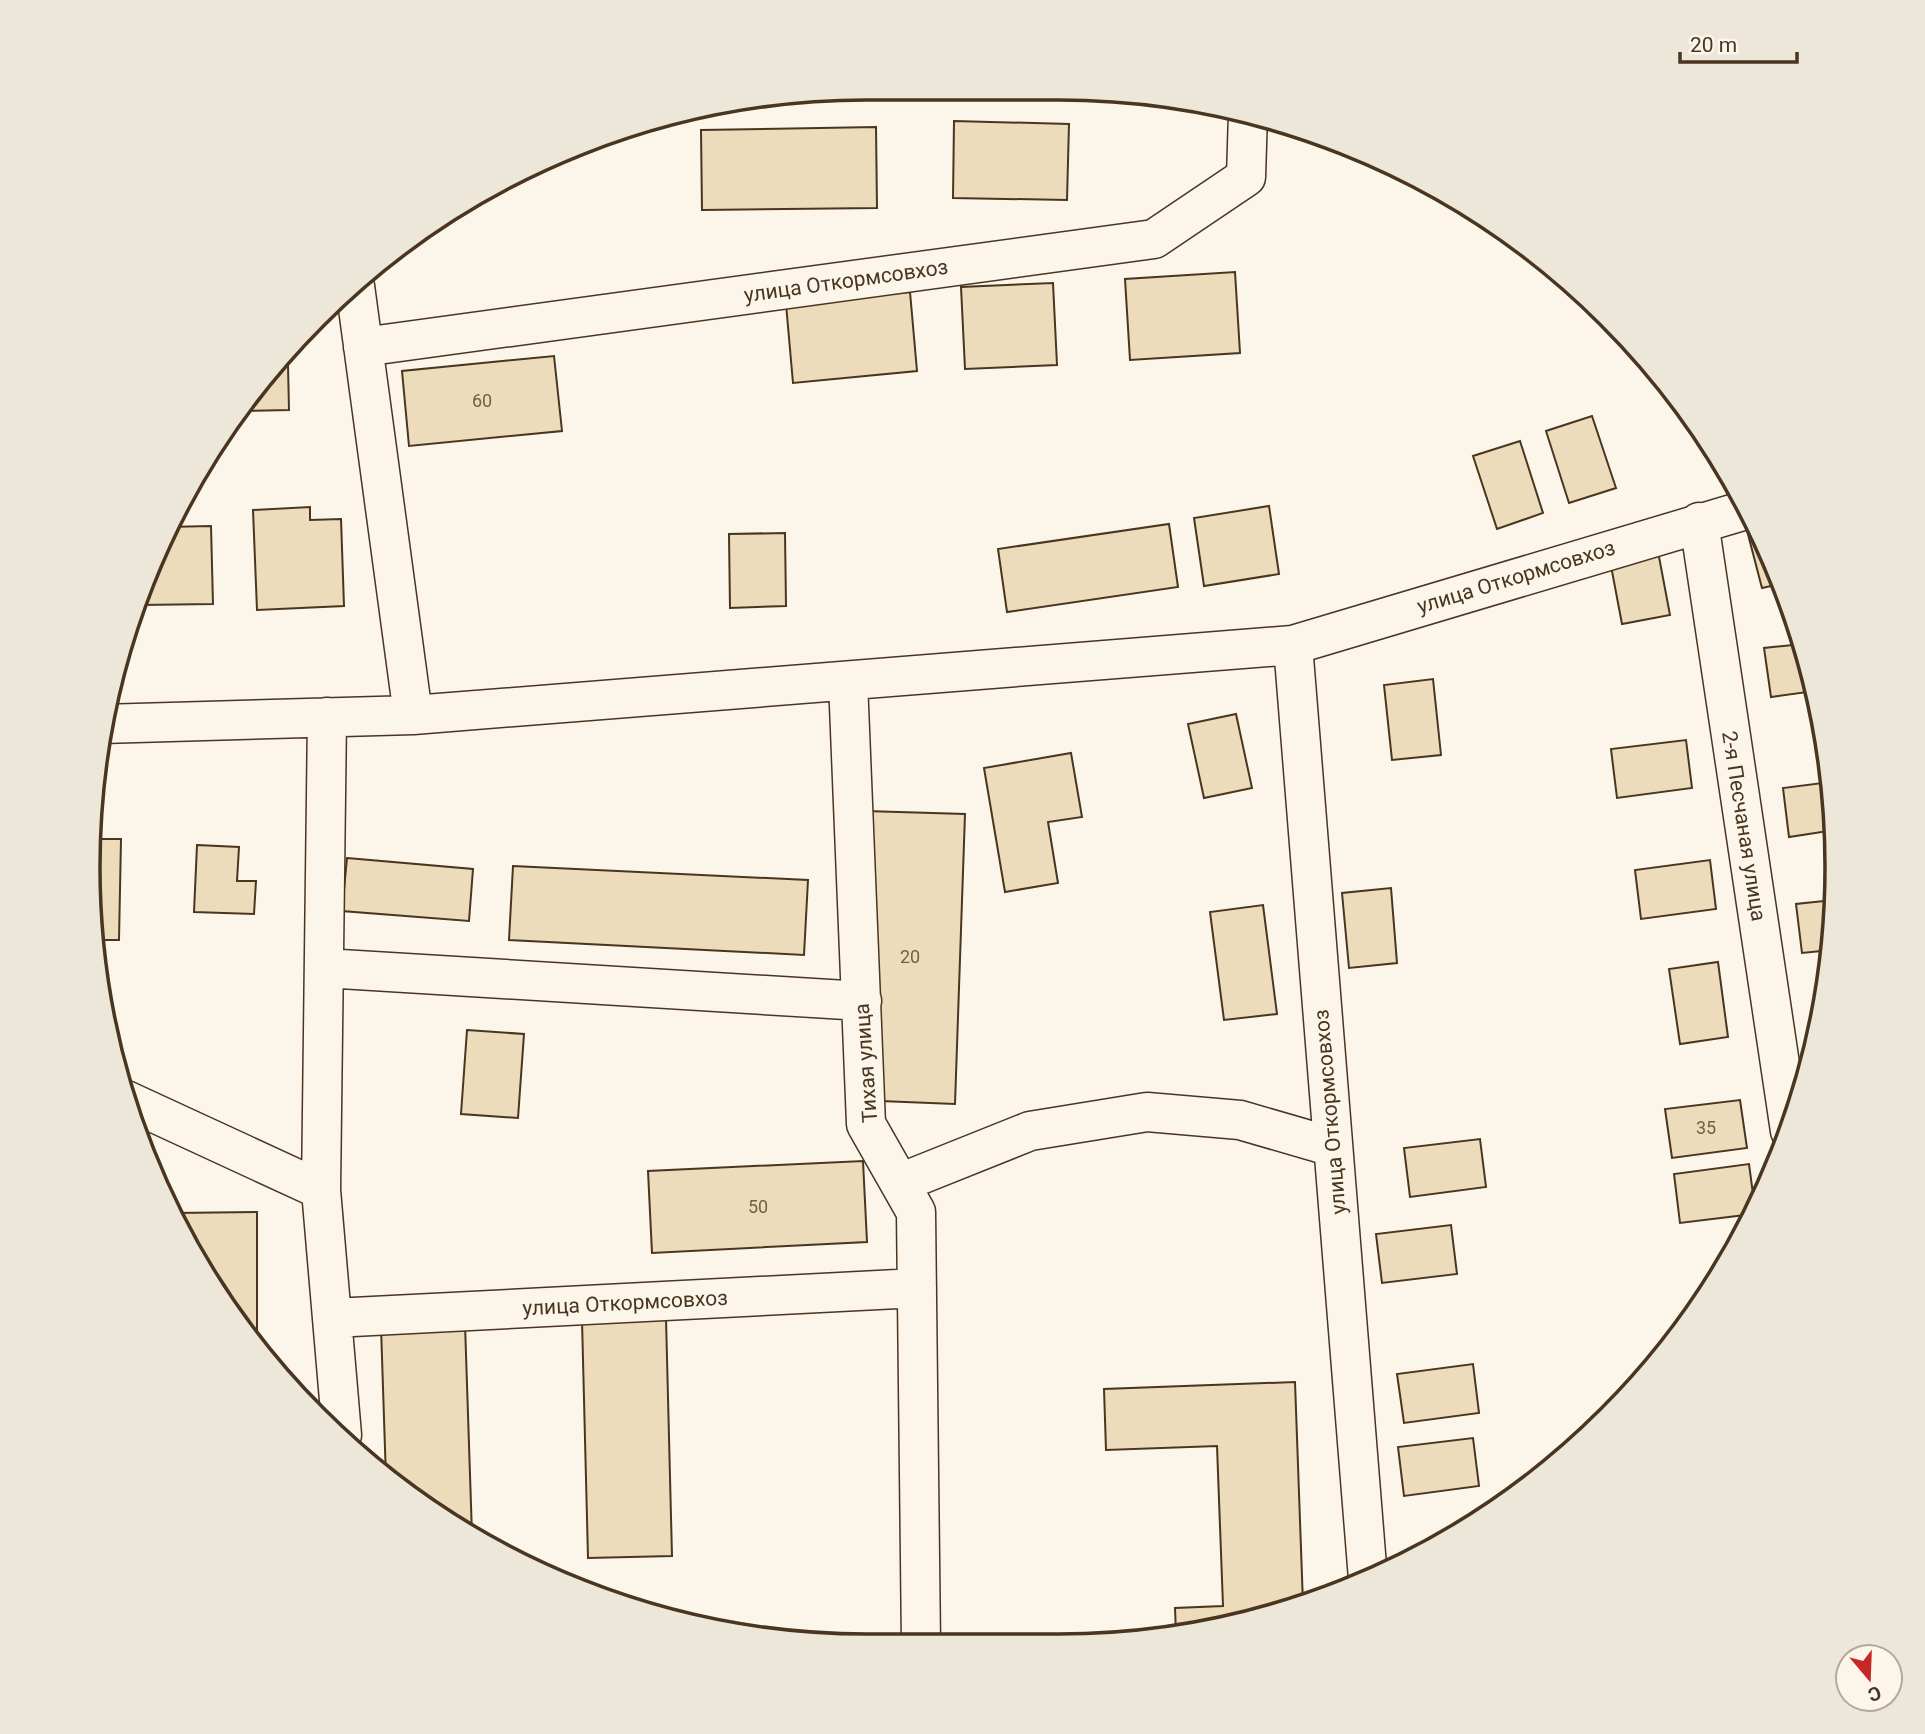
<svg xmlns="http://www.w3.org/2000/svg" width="1925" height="1734" font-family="Roboto,sans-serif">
<rect width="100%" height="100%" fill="#fbf6e9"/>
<!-- building -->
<path fill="#ecdcbc" stroke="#4a3520" stroke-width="2" d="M954 121 1069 124 1067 200 953 198Z
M876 127 877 208 702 210 701 130Z
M1235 272 1240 353 1130 360 1125 279Z
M1053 283 1057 365 965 369 961 287Z
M910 292 917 371 793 383 786 304Z
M554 356 562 431 409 446 402 371Z
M277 364 288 365 289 410 237 411 249 392Z
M1592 416 1616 488 1569 503 1546 431Z
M1520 441 1543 513 1497 529 1473 456Z
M1269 506 1279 574 1204 586 1194 518Z
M310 507V520L341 519 344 606 257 610 253 510Z
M1743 515 1757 523 1780 584 1762 588Z
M1169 524 1178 587 1007 612 998 549Z
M211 526 213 604 140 605 166 527Z
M785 533 786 606 730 608 729 534Z
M1656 541 1670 615 1622 624 1608 550Z
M1803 644 1811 666 1815 691 1771 697 1764 648Z
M1433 679 1441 755 1392 760 1384 685Z
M1236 714 1252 788 1204 798 1188 724Z
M1686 740 1692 788 1617 798 1611 749Z
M1071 753 1082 817 1048 822 1058 883 1005 892 984 768Z
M1830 782 1836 816 1835 830 1789 837 1783 788Z
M865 811 965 814 955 1104 855 1100Z
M90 839H121L119 940H97L88 867Z
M197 845 239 847 237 881H256L254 914 194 912Z
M347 858 473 869 469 921 342 911Z
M1710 860 1716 909 1641 919 1635 870Z
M513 866 808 880 804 955 509 940Z
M1391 888 1397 963 1349 968 1342 893Z
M1833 900 1831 950 1802 953 1796 904Z
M1263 905 1277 1014 1224 1020 1210 912Z
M1718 962 1728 1037 1680 1044 1669 969Z
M467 1030 524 1034 518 1118 461 1114Z
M1740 1100 1747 1148 1672 1158 1665 1109Z
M1480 1139 1486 1187 1410 1197 1404 1148Z
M863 1161 867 1242 652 1253 648 1171Z
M1749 1164 1755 1209 1753 1214 1680 1223 1674 1174Z
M257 1212V1350L249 1342 174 1222V1213Z
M1451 1225 1457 1274 1382 1283 1376 1234Z
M1709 1291 1697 1307 1696 1292Z
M666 1318 672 1556 588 1558 582 1320Z
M465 1324 472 1535 392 1485 386 1479 381 1327Z
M1473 1364 1479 1413 1404 1423 1397 1374Z
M1295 1382 1303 1604 1259 1620 1176 1634 1175 1608 1223 1606 1217 1446 1106 1450 1104 1389Z
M1473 1438 1479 1486 1404 1496 1398 1447Z"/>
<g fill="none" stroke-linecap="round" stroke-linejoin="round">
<defs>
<path id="minor" d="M355 286 413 715
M363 347 1154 239 1246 177 1248 113
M1699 522 1790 1131
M1293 645 1368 1579
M848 681 866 1124 916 1212 921 1645
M327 717 321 1190 342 1435
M102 724 413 715 1293 645 1749 509
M324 968 862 1001
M126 1100 321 1190
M900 1183 1030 1131 1147 1112 1240 1120 1333 1147
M333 1318 917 1288"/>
</defs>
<!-- minor casing -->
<use href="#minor" stroke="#4a3520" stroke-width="41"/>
<!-- minor -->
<use href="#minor" stroke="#fbf6e9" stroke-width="38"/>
</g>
<g text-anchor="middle" stroke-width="5" stroke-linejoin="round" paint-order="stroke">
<!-- number labels -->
<g font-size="18" fill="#725f47">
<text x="482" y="407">60</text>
<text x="910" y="963">20</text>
<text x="1706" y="1134">35</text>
<text x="758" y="1213">50</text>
</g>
<!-- street labels -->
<g font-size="21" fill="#4a3520" stroke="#fbf6e9">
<text transform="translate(846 281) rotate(-8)" y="7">улица Откормсовхоз</text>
<text transform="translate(1516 577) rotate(-17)" y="7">улица Откормсовхоз</text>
<text transform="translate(1744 826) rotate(81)" y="7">2-я Песчаная улица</text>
<text transform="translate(866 1063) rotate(-94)" y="7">Тихая улица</text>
<text transform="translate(1330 1112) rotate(-95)" y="7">улица Откормсовхоз</text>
<text transform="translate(625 1303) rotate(-3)" y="7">улица Откормсовхоз</text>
</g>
</g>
<!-- crop -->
<path d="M0 0H1925V1734H0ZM867 100H1058A767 767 0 0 1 1825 867V867A767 767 0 0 1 1058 1634H867A767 767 0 0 1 100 867V867A767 767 0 0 1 867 100Z" fill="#ede7d9" fill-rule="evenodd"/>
<path fill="none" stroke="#4a3520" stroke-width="3.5" d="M867 100H1058A767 767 0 0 1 1825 867V867A767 767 0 0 1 1058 1634H867A767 767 0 0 1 100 867V867A767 767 0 0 1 867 100Z"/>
<!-- north arrow -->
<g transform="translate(1869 1678) rotate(161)"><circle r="33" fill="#fbf6e9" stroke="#b4a999" stroke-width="2"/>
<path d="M0-5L12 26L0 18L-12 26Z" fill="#c62828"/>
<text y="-10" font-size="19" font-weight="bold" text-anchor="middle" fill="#4a3520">С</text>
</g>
<!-- scale -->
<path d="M1680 52v10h117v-10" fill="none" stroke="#4a3520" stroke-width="3.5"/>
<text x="1690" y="52" font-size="21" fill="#4a3520" stroke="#fbf6e9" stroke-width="5" paint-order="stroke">20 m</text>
</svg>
